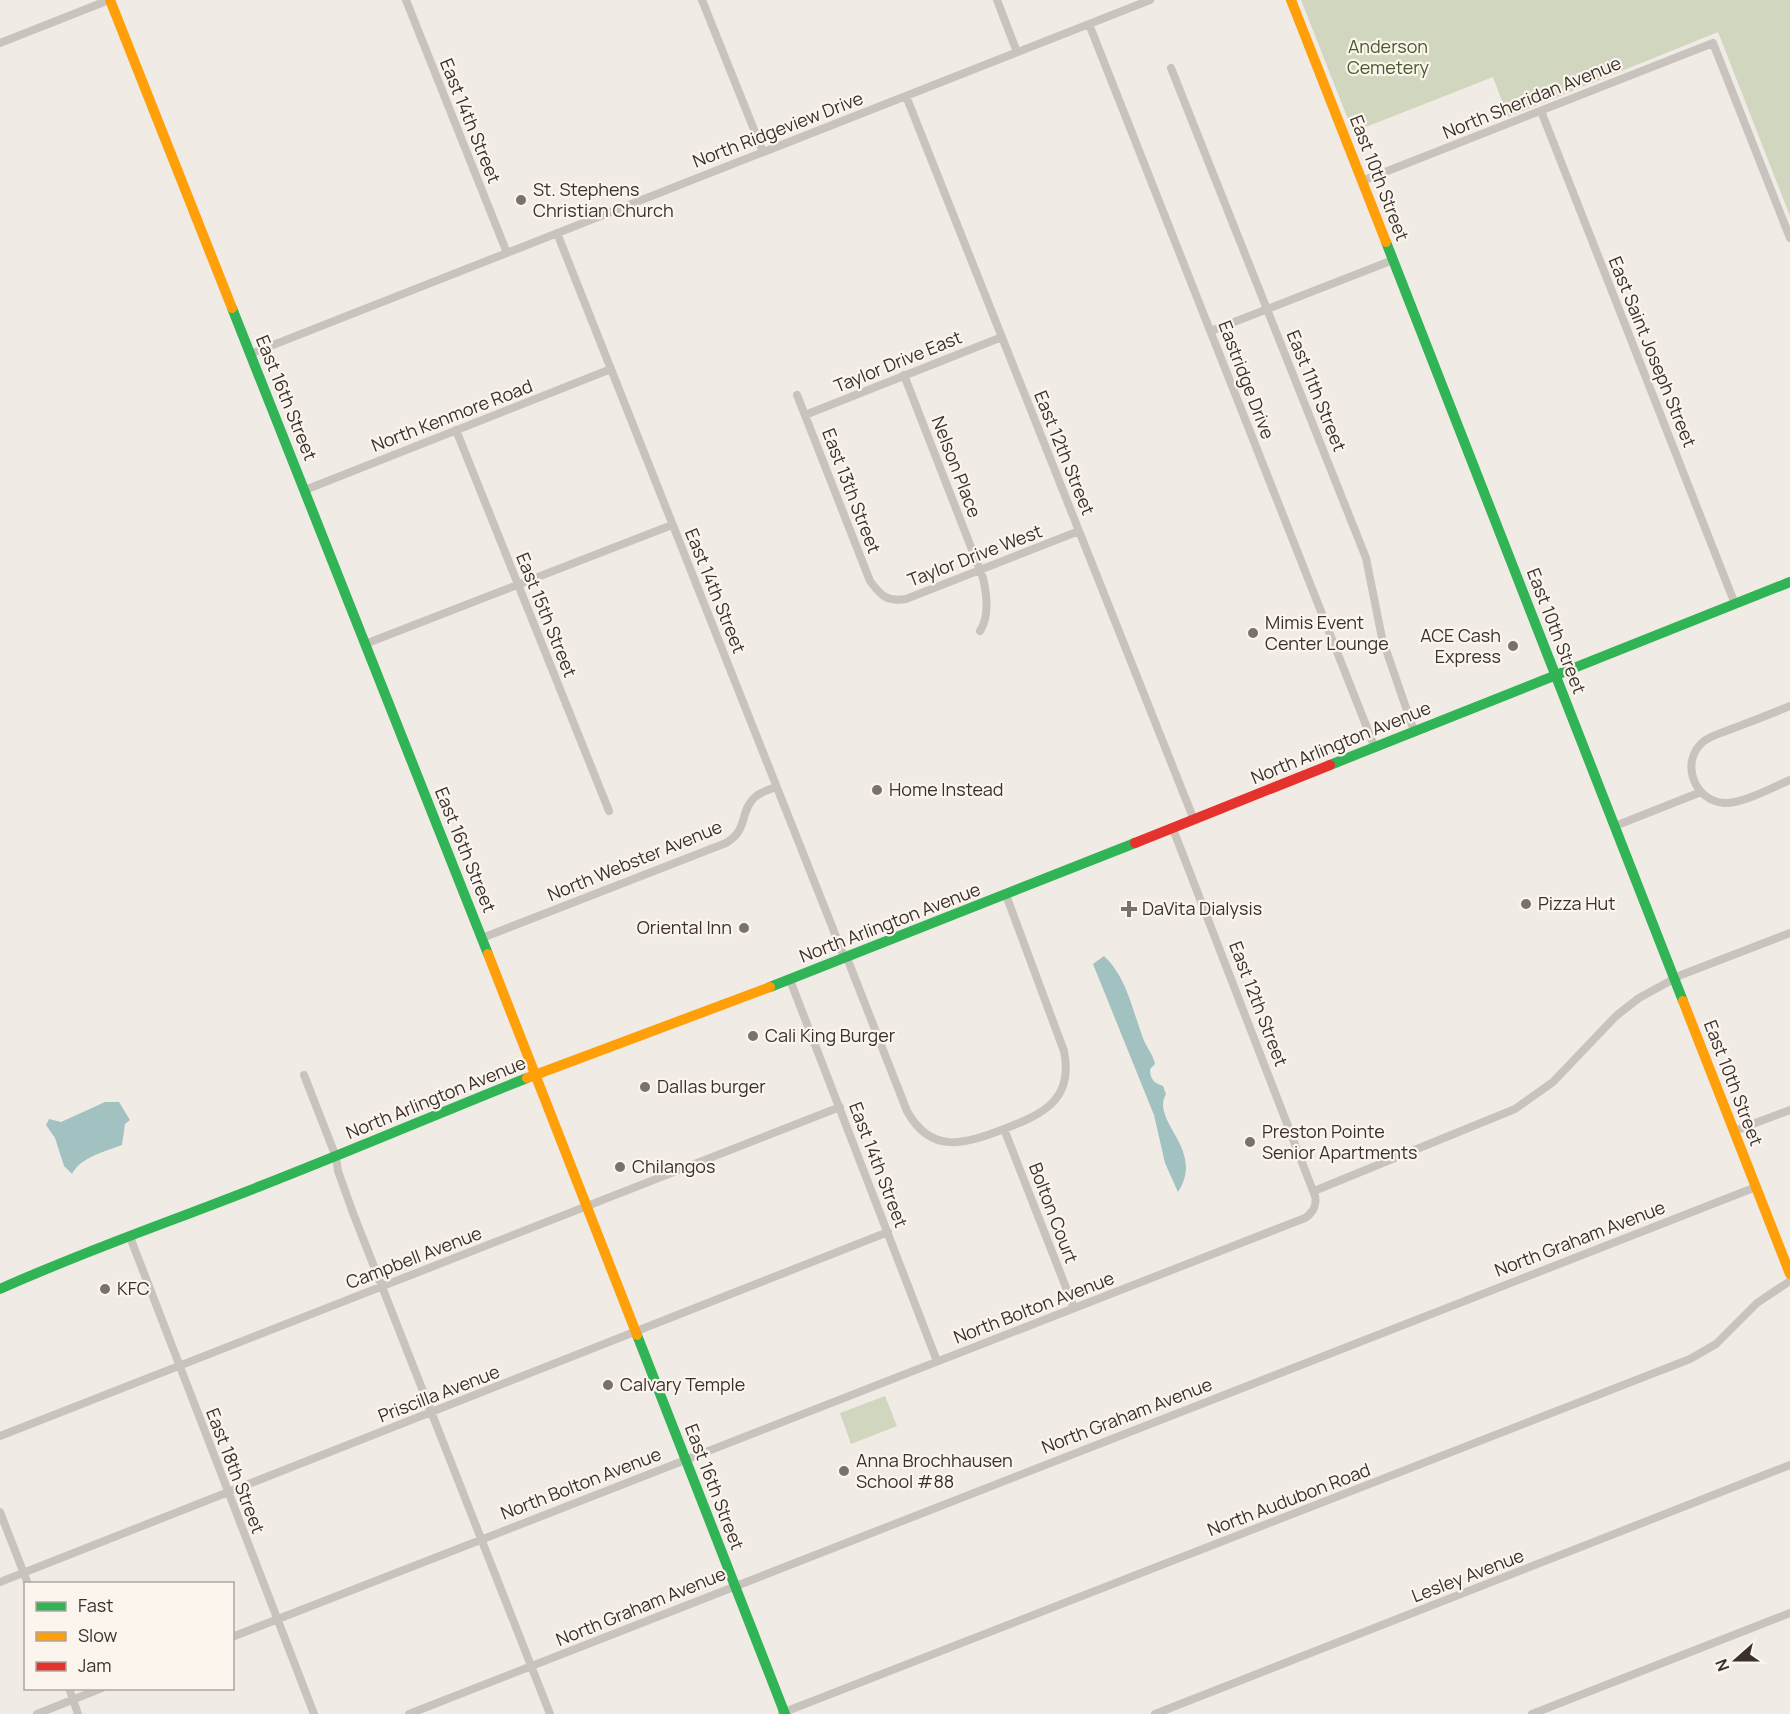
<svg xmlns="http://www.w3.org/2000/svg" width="1790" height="1714" font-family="Manrope,sans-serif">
<rect width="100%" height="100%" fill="#f0ebe5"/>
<!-- green -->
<path fill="#d1d6bf" d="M1301 0H1790V216L1718 32 1508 117 1493 77 1353 132Z
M885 1396 897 1426 851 1444 840 1413Z"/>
<!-- water -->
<path fill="#a1c2c1" d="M1104 956C1127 978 1132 1009 1143 1038 1146 1047 1153 1054 1155 1064L1150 1069C1150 1079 1154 1083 1163 1086L1166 1094C1150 1122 1206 1149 1178 1192L1165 1163 1154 1115 1093 964Z
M105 1102H119L130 1120 125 1124 122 1145C104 1152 81 1157 72 1174L64 1166 55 1138 46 1125 49 1119 61 1122Z"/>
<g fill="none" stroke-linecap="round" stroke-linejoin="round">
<!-- street -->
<path stroke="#c9c3be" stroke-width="8" d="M406 0 507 253
M702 0 763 152
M997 0 1017 52
M1089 24 1375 748
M0 43 109 0
M1171 68 1366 558 1382 638 1414 731
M906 96 1194 820
M1541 111 1735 604
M1362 181 1713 43 1790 238
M557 233 845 959
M1211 331 1393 260
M250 354 1150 0
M904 375 983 578C987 595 990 616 980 631
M797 395 870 581C881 596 887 602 906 599L1079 531
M805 415 1002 337
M456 430 609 811
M305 490 611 369
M365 644 672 525
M1790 706C1771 714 1752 721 1734 728 1724 732 1712 735 1704 741 1679 761 1694 801 1724 803 1742 804 1773 787 1790 780
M1615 826 1701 792
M482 938 726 843C749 829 739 813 754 798 760 792 768 790 776 787
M847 958 907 1111C931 1155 965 1144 1004 1129 1043 1114 1074 1100 1064 1051L1006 895
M790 980 937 1361
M304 1075 336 1157 338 1171 353 1213 550 1714
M1004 1129 1074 1308
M1734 1131 1790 1110
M1314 1191 1515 1109 1553 1082 1616 1016 1639 998 1681 975 1790 933
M130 1237 314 1714
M0 1436 840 1107
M0 1512 28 1584
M0 1582 888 1232
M232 1637 1305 1218C1313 1213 1317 1205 1315 1196L1173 829
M69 1688 78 1714
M782 1713 1690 1359 1716 1344 1757 1303 1790 1281
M37 1714 102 1688
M409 1714 1756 1187
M1155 1714 1790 1465
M1532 1714 1790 1613"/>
<!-- fast -->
<path stroke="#30b455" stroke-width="10" d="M1386 242 1683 1001
M232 308 488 954
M1330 765 1790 582
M770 987 1135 843
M0 1289C84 1251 172 1221 258 1187 348 1152 437 1114 527 1078
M637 1335 785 1714"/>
<!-- slow -->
<path stroke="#ff9f0a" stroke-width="10" d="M110 0 232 308
M1291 0 1386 242
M488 954 637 1335
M1683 1001 1790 1274
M527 1078 770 987"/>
<!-- jam -->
<path stroke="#e5322d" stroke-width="10" d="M1135 843 1330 765"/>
</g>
<!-- markers -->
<g fill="#7a716c" stroke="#fbf5ee" stroke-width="2">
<circle cx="521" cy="200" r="6"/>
<circle cx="1253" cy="633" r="6"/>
<circle cx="1513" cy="646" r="6"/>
<circle cx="877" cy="790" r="6"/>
<circle cx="1526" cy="904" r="6"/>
<path d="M1126 900h6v6h6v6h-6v6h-6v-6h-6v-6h6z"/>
<circle cx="744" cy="928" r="6"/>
<circle cx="753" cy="1036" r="6"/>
<circle cx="645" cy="1087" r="6"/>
<circle cx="1250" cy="1142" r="6"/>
<circle cx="620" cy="1167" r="6"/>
<circle cx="105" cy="1289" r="6"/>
<circle cx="608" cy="1385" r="6"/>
<circle cx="844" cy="1471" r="6"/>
</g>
<g text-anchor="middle" stroke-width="4.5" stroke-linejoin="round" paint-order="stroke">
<!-- park labels -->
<g font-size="18" fill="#4a5a2e" stroke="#fbf5ee">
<text x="1388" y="53">Anderson<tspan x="1388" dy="21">Cemetery</tspan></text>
</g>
<!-- street labels -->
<g font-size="18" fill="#3b302b" stroke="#fbf5ee">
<text transform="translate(1532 98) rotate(-22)" y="6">North Sheridan Avenue</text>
<text transform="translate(470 121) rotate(68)" y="6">East 14th Street</text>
<text transform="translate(778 130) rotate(-21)" y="6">North Ridgeview Drive</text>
<text transform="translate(1379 178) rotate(69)" y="6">East 10th Street</text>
<text transform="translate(1652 352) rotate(68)" y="6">East Saint Joseph Street</text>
<text transform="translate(898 362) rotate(-22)" y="6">Taylor Drive East</text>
<text transform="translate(1246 380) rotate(69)" y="6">Eastridge Drive</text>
<text transform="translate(1316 391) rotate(68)" y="6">East 11th Street</text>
<text transform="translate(286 398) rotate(68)" y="6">East 16th Street</text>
<text transform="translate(452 416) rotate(-21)" y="6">North Kenmore Road</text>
<text transform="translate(1064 453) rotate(68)" y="6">East 12th Street</text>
<text transform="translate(956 467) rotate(69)" y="6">Nelson Place</text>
<text transform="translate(851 491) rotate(69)" y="6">East 13th Street</text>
<text transform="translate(975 556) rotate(-21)" y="6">Taylor Drive West</text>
<text transform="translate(715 591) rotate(68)" y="6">East 14th Street</text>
<text transform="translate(546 615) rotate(68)" y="6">East 15th Street</text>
<text transform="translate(1556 631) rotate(69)" y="6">East 10th Street</text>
<text transform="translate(1341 743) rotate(-22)" y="6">North Arlington Avenue</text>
<text transform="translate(465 850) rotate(68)" y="6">East 16th Street</text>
<text transform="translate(635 861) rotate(-22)" y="6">North Webster Avenue</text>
<text transform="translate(890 923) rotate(-21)" y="6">North Arlington Avenue</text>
<text transform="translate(1258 1004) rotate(69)" y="6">East 12th Street</text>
<text transform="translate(1733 1083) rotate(69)" y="6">East 10th Street</text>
<text transform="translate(436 1098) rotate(-22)" y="6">North Arlington Avenue</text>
<text transform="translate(878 1165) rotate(69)" y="6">East 14th Street</text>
<text transform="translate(1053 1213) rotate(69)" y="6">Bolton Court</text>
<text transform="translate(1580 1239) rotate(-21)" y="6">North Graham Avenue</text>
<text transform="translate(414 1258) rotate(-21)" y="6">Campbell Avenue</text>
<text transform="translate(1034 1308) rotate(-21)" y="6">North Bolton Avenue</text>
<text transform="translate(439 1394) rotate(-21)" y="6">Priscilla Avenue</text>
<text transform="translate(1127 1416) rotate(-21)" y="6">North Graham Avenue</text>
<text transform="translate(235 1471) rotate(69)" y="6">East 18th Street</text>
<text transform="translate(581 1484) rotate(-21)" y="6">North Bolton Avenue</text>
<text transform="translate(714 1487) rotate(69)" y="6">East 16th Street</text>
<text transform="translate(1289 1500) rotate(-21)" y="6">North Audubon Road</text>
<text transform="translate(1468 1576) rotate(-21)" y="6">Lesley Avenue</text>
<text transform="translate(641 1607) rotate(-22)" y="6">North Graham Avenue</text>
</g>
<!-- poi labels -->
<g font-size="18" fill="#3b302b" stroke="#fbf5ee" text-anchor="start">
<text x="533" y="196">St. Stephens<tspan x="533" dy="21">Christian Church</tspan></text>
<text x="1265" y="629">Mimis Event<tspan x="1265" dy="21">Center Lounge</tspan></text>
<text x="1501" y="642" text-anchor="end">ACE Cash<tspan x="1501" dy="21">Express</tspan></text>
<text x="889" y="796">Home Instead</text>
<text x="1538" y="910">Pizza Hut</text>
<text x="1142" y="915">DaVita Dialysis</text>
<text x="732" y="934" text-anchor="end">Oriental Inn</text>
<text x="765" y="1042">Cali King Burger</text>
<text x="657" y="1093">Dallas burger</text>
<text x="1262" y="1138">Preston Pointe<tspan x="1262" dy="21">Senior Apartments</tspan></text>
<text x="632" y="1173">Chilangos</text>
<text x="117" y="1295">KFC</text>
<text x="620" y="1391">Calvary Temple</text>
<text x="856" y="1467">Anna Brochhausen<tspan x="856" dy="21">School #88</tspan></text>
</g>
</g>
<!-- legend -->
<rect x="24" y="1582" width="210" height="108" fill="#fbf5ee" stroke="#aea6a0" stroke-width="1.5"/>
<rect x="36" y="1602" width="30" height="9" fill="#30b455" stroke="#aea6a0" stroke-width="1.5"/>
<text x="78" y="1612" font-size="18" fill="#3b302b">Fast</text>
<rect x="36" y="1632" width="30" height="9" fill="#ff9f0a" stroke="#aea6a0" stroke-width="1.5"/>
<text x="78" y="1642" font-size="18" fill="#3b302b">Slow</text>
<rect x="36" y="1662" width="30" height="9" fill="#e5322d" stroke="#aea6a0" stroke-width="1.5"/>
<text x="78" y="1672" font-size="18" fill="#3b302b">Jam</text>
<!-- north arrow -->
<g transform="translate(1736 1660) rotate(249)" stroke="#fbf5ee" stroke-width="4.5" paint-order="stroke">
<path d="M0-4.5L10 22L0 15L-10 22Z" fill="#3b302b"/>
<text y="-9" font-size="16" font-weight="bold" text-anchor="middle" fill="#3b302b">N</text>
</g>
</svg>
